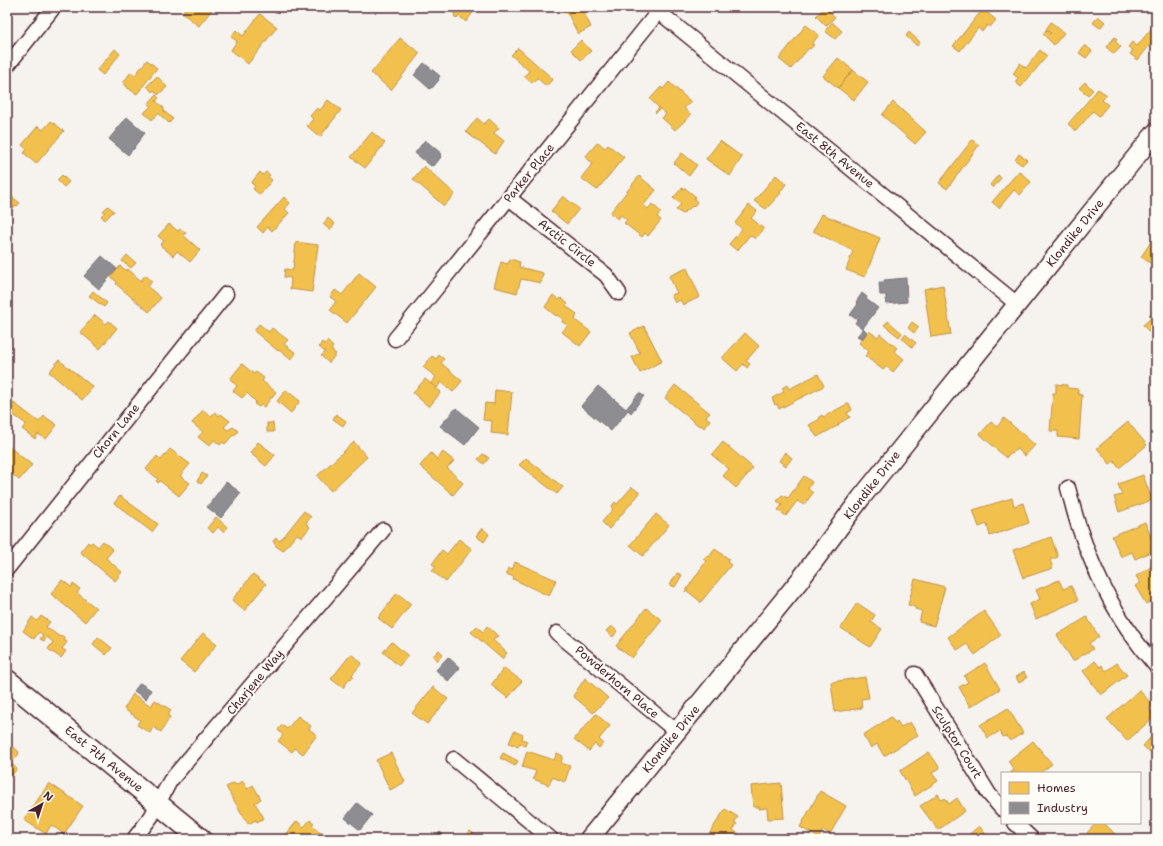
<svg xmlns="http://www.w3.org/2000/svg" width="1163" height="846" font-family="'Shantell Sans',sans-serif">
<rect width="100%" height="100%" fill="#f6f3ef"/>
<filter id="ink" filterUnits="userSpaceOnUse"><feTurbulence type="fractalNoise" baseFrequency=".025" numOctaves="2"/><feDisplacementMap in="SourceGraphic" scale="8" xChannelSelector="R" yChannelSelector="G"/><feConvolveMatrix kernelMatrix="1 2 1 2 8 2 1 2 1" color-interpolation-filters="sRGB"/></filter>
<g filter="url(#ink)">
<!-- homes -->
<path fill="#f2c14e" stroke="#c09044" d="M186 7H214L199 26 182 13Z
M446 7H477L466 22 459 16 457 19 454 16 455 14Z
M561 7H581L591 27 578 34 567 12 564 13Z
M825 7 835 17 826 26 816 16Z
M983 9 996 20 990 27 987 25 982 32 978 28 960 51 953 46Z
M260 14 277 27 248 64 231 50 237 41 231 37 236 30 243 36Z
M1098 16 1105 22 1100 28 1093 23Z
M832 22 842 31 835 39 825 31Z
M1051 22 1064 33 1054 45 1043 34 1046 30 1050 34 1051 33 1046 29Z
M1156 23V43L1153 41 1138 60 1130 54 1133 50 1128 47 1132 42 1137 46Z
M806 25 819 35 812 44 814 45 810 49 809 48 791 69 779 59Z
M909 32 920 42 917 46 906 36Z
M1115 37 1117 39 1115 41 1121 47 1114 54 1106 47Z
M400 38 420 53 391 90 371 73Z
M581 40 591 51 581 60 571 50Z
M1085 45 1092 51 1086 58 1079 53Z
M518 48 553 79 546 86 537 78 532 83 524 76 529 71 511 55Z
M115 49 120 54 103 75 97 70Z
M1040 50 1047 56 1021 87 1015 82 1018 78 1013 74 1020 63 1026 68Z
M838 58 853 70 838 88 823 76Z
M147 60 157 68 137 94 126 87 127 86 123 83 131 72 135 75Z
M853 70 868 82 854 100 838 88Z
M157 76 167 87 158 95 154 90 152 92 147 86Z
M669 82 691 102 684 108 691 115 675 130 662 118 666 114 660 109 656 113 655 112 659 108 650 99 661 87 663 89Z
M1085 82 1093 90 1088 95 1079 88Z
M1098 89 1107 95 1102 100 1108 105 1099 116 1093 111 1076 131 1068 124Z
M156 95 159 98 156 101 164 108V111L173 119 169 123 158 113 152 120 144 113 151 106 148 104Z
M328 100 341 110 320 137 307 126 313 119 310 116 317 108 320 110Z
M893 102 926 132 915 144 882 115Z
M477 118 484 124 489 119 499 128 494 133 504 141 495 154 466 132Z
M51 121 64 131 36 164 24 153 27 149 22 145 38 126 43 130Z
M372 132 385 143 365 168 351 157Z
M972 140 979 145 947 189 939 183Z
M720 141 742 157 730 176 706 159Z
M598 142 605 148 608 145 624 157 597 190 581 178 593 163 585 157Z
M682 153 697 165 689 176 674 163Z
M1019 154 1027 160 1022 165 1015 160Z
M424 166 455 194 444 206 413 179Z
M1019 171 1031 182 1020 195 1014 190 999 208 992 202Z
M260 172 263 175 266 172 270 175 268 177 272 180 260 195 253 189 255 186 251 183Z
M62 175 69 182 64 187 57 180Z
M776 175 786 184 780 192 781 193 766 209 754 201Z
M998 175 1001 178 993 188 990 185Z
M639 176 656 190 644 205 648 209 652 204 661 212 657 217 661 220 648 236 645 233 642 237 624 223 627 220 621 215 618 219 610 213Z
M682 188 683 189 685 188 696 197 694 198 697 202 693 207 692 206 688 210H687L683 214 676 210 681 204 673 198Z
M7 193 20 203 17 206 16 205 13 208 7 203Z
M563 196 579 209 567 224 551 211Z
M284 197 290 203 285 209 289 213 272 231 268 227 263 233 257 227Z
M749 205 757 211 751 218 764 229 755 239 750 235 737 251 729 244 742 229 735 223Z
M108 206 114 211 105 220 101 216 105 212 103 211Z
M822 214 880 238 865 277 846 270 853 251 813 231Z
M328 218 335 224 330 230 323 224Z
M169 224 178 231 180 229 186 233 183 235 200 250 190 262 177 251 173 256 160 245 164 241 158 236Z
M1156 234V267L1141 257Z
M296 242 318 245 312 292 290 289 291 278 284 277 285 269 293 270Z
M127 255 136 263 131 268 122 261Z
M510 259 520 262 519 267 543 273 541 283 521 279 517 293 494 287 501 262 508 264Z
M120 266 127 271 128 269 141 281 145 275 152 281 148 287 161 298 149 312 116 284 117 282 111 277Z
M687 268 700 297 683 305 680 300 675 303 671 295 677 293 669 276Z
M359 273 376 287 347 323 330 310 336 301 330 297 335 290 342 295Z
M943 285 951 334 931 337 924 289Z
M93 291 107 303 104 307 89 296Z
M553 295 559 300 561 298 568 304 566 306 577 314 575 320 591 332 580 346 562 332 568 325 562 322 563 319 557 315 556 316 545 307Z
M1156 310V340L1143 325 1151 318 1149 316Z
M95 315 106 324 109 321 117 328 100 349 80 332Z
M888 321 902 333 899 337 884 325Z
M912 322 919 327 914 333 908 328Z
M259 324 269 332 272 328 288 340 284 344 296 353 291 360 279 350 278 351 254 331Z
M644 326 662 361 640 373 632 357 640 353 630 333Z
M869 331 877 337 880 334 897 348 894 351 904 359 893 372 886 366 883 370 865 356 869 351 859 343Z
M745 333 759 346 746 361 750 364 747 368 743 364 737 371 722 358Z
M905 334 916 343 912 347 902 338Z
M327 341 333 347 331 350 336 354 329 363 321 356 325 352 319 347 322 342 324 344Z
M439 355 444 359 441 363 462 381 453 392 441 382 437 388 431 383 436 377 423 367 432 356 436 359Z
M59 360 93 387 82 400 49 372Z
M242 364 254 374 256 372 264 378 262 381 276 392 264 407 261 405 259 407 254 404 256 402 247 393 242 398 233 391 237 386 230 379Z
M818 374 824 386 779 409 777 404 775 405 772 398H774V397L784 392 782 388 787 385 789 389Z
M425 379 441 392 429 407 413 393Z
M1056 384 1067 385V388L1078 389V394L1082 395 1079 439 1058 437V431H1050L1053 393H1056Z
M675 385 710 413 706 417 710 420 704 428 700 424 699 426 665 398Z
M286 390 300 401 291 413 277 401Z
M495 390 512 392 508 435 491 433 492 421 483 420 485 403 494 404Z
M14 403 39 422 44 416 57 425 46 439 38 434 35 439 22 429 26 424 8 411Z
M849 403 852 410 847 413 850 417 838 424 839 425 817 437 809 425 820 419 819 417 822 415 823 417Z
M203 410 211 416 215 412 219 416 221 414 230 421 224 427 228 430 233 427 238 431 234 436 233 435 225 444 222 442 220 445 214 440 209 446 198 437 203 432 192 423Z
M336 414 346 421 343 426 333 419Z
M1004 418 1035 445 1025 456 1017 449 1012 454 1010 453 1006 458 980 434 991 422 997 427Z
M1128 422 1147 445 1119 468 1114 461 1110 464 1097 448Z
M267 423H273L274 432H267Z
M258 442 275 455 266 466 250 453Z
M354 442 367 457 331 491 317 476Z
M723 442 753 468 736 488 723 476 729 469 712 455Z
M7 445 32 465 19 480 7 470Z
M170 449 190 464 180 476 190 483 179 496 160 481 158 483 156 481 158 479 146 469 157 456 161 460Z
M443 452 454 461 447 468 463 483 453 495 420 466 431 453 437 459Z
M785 452 792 458 786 466 779 461Z
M483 454 489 458 484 464 478 459Z
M526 458 563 487 557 494 519 465Z
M202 473 207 476 201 484 197 481Z
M1143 475 1152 500 1119 512 1114 497 1122 495 1118 484Z
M804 476 812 482 808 489 813 493 804 505 797 501 786 516 778 510 782 505 777 501 782 495 788 498Z
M632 487 640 493 609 529 602 522 613 509 611 507 615 502 617 504Z
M120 496 158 524 152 532 114 503Z
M1012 498 1014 506 1023 503 1029 523 990 536 987 524 979 527 973 510Z
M304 511 311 517 306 523 310 527 302 537 297 534 283 551 276 546 273 541 276 538 280 541Z
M656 514 669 525 643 556 630 545Z
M216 517 227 527 223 532 218 527 213 533 207 528Z
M1145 522 1156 550 1135 559 1132 552 1121 557 1112 536Z
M482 528 489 534 484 542 476 536Z
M1051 537 1058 557 1050 560 1053 568 1023 578 1013 550Z
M459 539 472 549 446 582 432 571 436 567 432 564 442 550 447 554Z
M103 541 113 550 106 558 122 572 115 581 80 552 88 542 90 544 92 542 98 547Z
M715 549 729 559 727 562 731 565 700 603 701 602 686 590 685 592 706 561 703 559 707 555 709 557Z
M515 562 556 580 549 596 513 579 514 577 506 574 508 568 512 570Z
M1156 564V598L1146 604 1135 586 1140 583 1136 576Z
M677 573 682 575 675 587 670 585Z
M253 574 266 584 244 611 232 600Z
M915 579 945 587 934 626 919 622 922 611 915 609V607L908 605Z
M62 580 71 587 73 584 80 589 77 593 96 608 85 622 51 594Z
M1059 580 1063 589 1071 586 1078 600 1036 619 1030 604 1040 599 1036 590Z
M397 593 411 604 392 629 378 618Z
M857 603 875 615 871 622 882 629 870 647 841 628Z
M646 608 662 620 632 658 616 646Z
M984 611 1001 635 975 655 967 644 957 650 948 637Z
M41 616 50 622 46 627 60 637 61 635 65 638 64 640 67 642 62 649 66 651 61 658 48 649 53 642 47 637 44 641 40 639 43 635 39 632 34 639 23 631 32 617 37 621Z
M1087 617 1099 637 1089 643 1093 649 1073 661 1057 635Z
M477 626 483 632 487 626 498 636 493 640 507 653 502 659 471 632Z
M611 626 617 631 613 637 606 631Z
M203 633 217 644 194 672 180 661Z
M98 637 112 648 106 655 93 644Z
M392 642 408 656 399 666 383 652Z
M439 650 443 654 437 661 433 656Z
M351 654 362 663 352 675 354 677 352 679 350 678 343 688 331 679Z
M1095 661 1100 667 1102 665 1106 671 1117 663 1127 675 1101 695 1083 671Z
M985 663 1000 689 970 707 959 687 968 682 964 676Z
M504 668 522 681 508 698 491 685Z
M1024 672 1027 678 1019 683 1016 677Z
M865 677 869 698 861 699 862 708 835 712 831 682Z
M585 678 608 698 593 713 573 696Z
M433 687 448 699 427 724 412 713Z
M1139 690 1153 705 1149 709 1155 716 1127 741 1107 719Z
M133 694 151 706 155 700 171 710 168 716 170 717 161 732 153 727 150 733 137 725 140 720 124 709Z
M1008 708 1023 733 1010 741 1006 736 1003 737 1000 731 988 738 980 725Z
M596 714 610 726 599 739 603 743 599 748 595 744 589 751 574 739Z
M298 716 311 726 309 729 317 735 303 754 295 748 292 752 278 741 283 735 278 730 282 725 287 729Z
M891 717 895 723 897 721 901 727 910 722 918 735 884 756 877 744 871 748 863 735Z
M514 731 523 735 522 739 527 741 525 746 520 743 518 747 509 743Z
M1156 731V757L1143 746Z
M1033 741 1052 764 1040 773H1010L1014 770 1008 761Z
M7 744 12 748 14 747 19 752 18 753 19 754 11 763 17 769 10 777 7 775Z
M527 751 554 760 557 753 563 756 561 763 570 766 565 782 552 777 549 785 533 779 536 771 522 767Z
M929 752 940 768 932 773 938 781 915 796 900 771Z
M391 753 405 782 390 790 376 760Z
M503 753 518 761 515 766 500 758Z
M243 781 247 789 253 785 261 799 255 803 264 818 257 822 256 820 248 824 226 787 234 783 236 785Z
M49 783 83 806 64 834 51 825 46 834 24 820Z
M781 783 784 818 768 819 767 808 759 809 760 807H753L751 786Z
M820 791 846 806 830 834 823 830 819 838 800 827Z
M938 794 942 800 945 798 949 804 957 798 965 811 938 830 920 806Z
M725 809 738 817 734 823 737 824 733 830 744 838V839H718L709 834Z
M310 820 314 823 312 825 329 839H287L284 837 297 821 304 827Z
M1096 823H1104L1120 839H1090L1092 838 1087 833Z
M979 826 990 839H964Z
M470 831 480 839H464Z"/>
<!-- industry -->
<path fill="#8d8d92" stroke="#796c73" d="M424 63 440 76 438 79 439 80 432 88 431 87 430 89 414 75Z
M127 117 145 133 134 147 135 148 134 149H133L128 155 109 139Z
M425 140 442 154 440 156 441 157 434 166 433 165 431 166 415 153Z
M102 256 117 269 99 289 84 276Z
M906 278 907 302 886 304V295H880L879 282H885L884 280Z
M862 293 867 297 866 299 878 308 863 328 867 332 862 339 857 336 863 329 855 323 859 317 858 316 856 319 850 315 858 304 856 302Z
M598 386 626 409 639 393 644 396 631 413 628 410 611 431 581 406Z
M456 408 479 427 465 445 440 426Z
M226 482 241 493 221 518 207 507Z
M448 657 460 668 448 681 436 670Z
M140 683 151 690 146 699 134 691Z
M357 803 372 815 360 830 345 818Z
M440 832 448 839H434Z
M62 833 69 839H56Z"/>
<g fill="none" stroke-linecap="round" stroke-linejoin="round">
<defs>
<path id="minor" d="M653 7 1017 304
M7 66 54 7
M509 198 606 275 619 293
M395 339 430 296 662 7
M1068 488C1072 502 1075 516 1080 530 1096 578 1122 628 1156 666
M7 569 226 294
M557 633 677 732
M915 674 989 794 1002 809
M454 759 551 839
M1015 823 1032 839
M134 839 151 817 170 781 383 530"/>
<path id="tertiary" d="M589 839 800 580 861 498 1156 132"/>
<path id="secondary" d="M7 680 201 839"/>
</defs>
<!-- minor casing -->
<use href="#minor" stroke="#4a1f2b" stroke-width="17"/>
<!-- tertiary casing -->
<use href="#tertiary" stroke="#4a1f2b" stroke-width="21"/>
<!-- secondary casing -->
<use href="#secondary" stroke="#4a1f2b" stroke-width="23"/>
<!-- minor -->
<use href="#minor" stroke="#fdfcf7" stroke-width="14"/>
<!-- tertiary -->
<use href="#tertiary" stroke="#fdfcf7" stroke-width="18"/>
<!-- secondary -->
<use href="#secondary" stroke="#fdfcf7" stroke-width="20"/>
</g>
</g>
<g text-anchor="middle" stroke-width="4" stroke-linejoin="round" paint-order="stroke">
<!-- street labels -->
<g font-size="12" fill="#4a1f2b" stroke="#fdfcf7">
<text transform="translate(835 155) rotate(39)" y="4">East 8th Avenue</text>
<text transform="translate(529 173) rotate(-51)" y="4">Parker Place</text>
<text transform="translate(1075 233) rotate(-51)" y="4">Klondike Drive</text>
<text transform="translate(567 243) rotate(38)" y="4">Arctic Circle</text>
<text transform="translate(116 431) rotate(-51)" y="4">Chorn Lane</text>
<text transform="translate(872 485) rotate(-52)" y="4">Klondike Drive</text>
<text transform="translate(255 682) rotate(-50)" y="4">Charjene Way</text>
<text transform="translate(617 682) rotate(40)" y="4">Powderhorn Place</text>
<text transform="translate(671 739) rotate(-51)" y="4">Klondike Drive</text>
<text transform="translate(957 742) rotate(58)" y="4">Sculptor Court</text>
<text transform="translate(104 759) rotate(39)" y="4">East 7th Avenue</text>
</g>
</g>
<!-- margin -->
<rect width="1163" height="846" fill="none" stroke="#fdfcf7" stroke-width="24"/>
<rect x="12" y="12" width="1139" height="822" fill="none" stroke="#4a1f2b" stroke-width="1.5" filter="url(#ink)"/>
<!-- legend -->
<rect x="1001" y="772" width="140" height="52" fill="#fdfcf7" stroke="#b5a4a5"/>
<rect x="1009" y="782" width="20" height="12" fill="#f2c14e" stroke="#b5a4a5"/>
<text x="1037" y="792" font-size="12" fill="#4a1f2b">Homes</text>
<rect x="1009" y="802" width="20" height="12" fill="#8d8d92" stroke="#b5a4a5"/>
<text x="1037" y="812" font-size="12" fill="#4a1f2b">Industry</text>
<!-- north arrow -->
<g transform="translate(42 804) rotate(39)" stroke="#fdfcf7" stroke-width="3" paint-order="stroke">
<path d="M0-3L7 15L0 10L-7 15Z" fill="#4a1f2b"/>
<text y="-6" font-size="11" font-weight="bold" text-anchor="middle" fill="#4a1f2b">N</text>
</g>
</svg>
